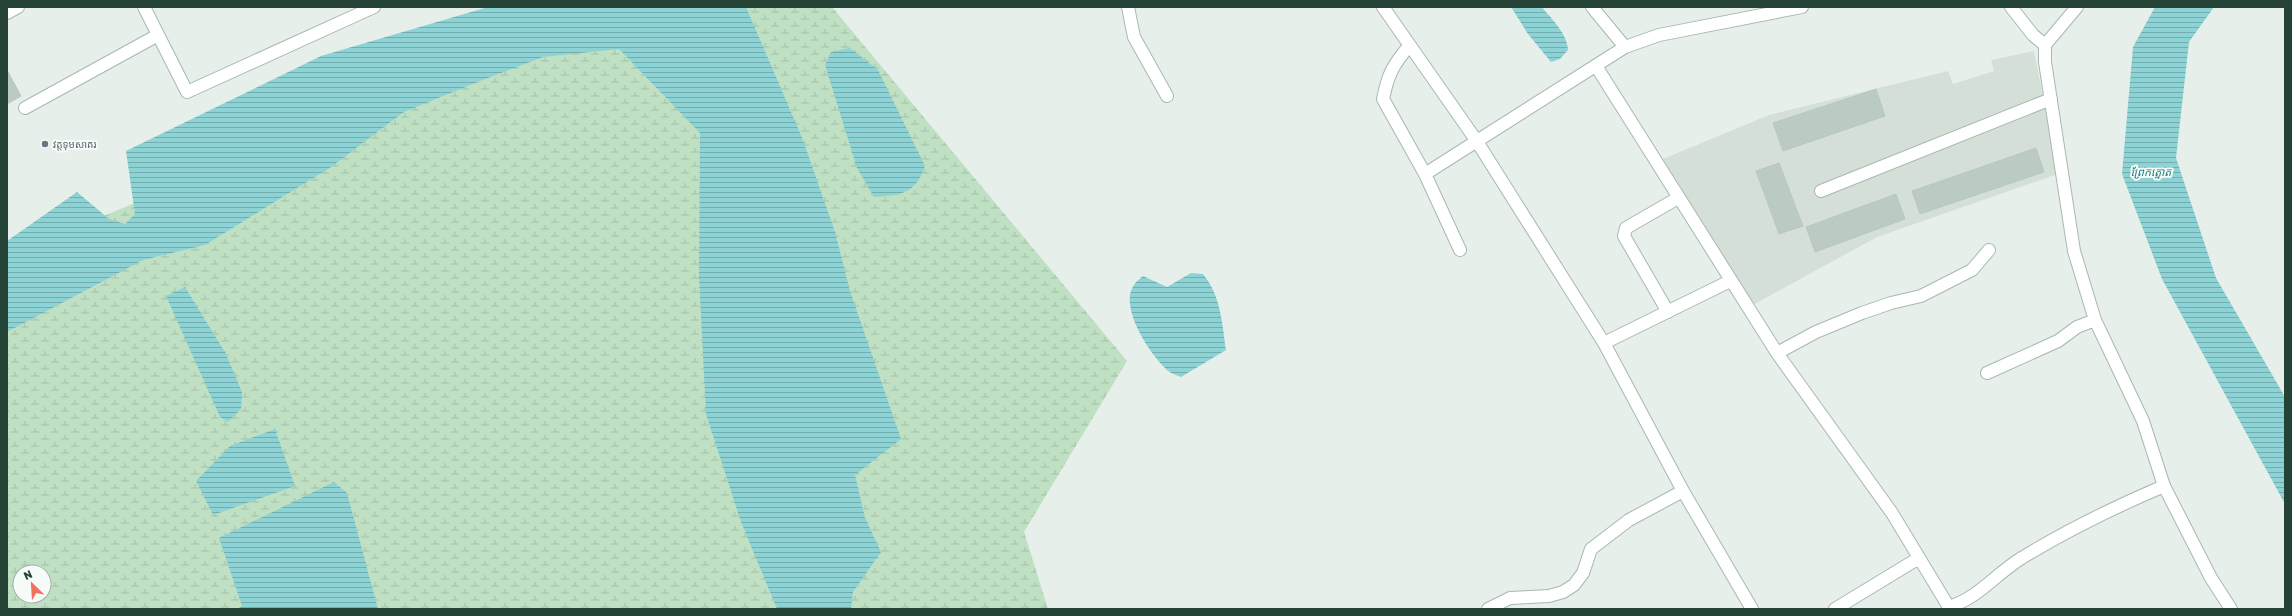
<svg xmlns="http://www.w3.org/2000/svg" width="2292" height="616" font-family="Rubik,'Noto Sans Khmer',sans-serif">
<defs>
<pattern id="wetland-marsh" width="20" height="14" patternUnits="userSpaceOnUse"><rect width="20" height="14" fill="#bfe0c3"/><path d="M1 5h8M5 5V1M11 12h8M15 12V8" fill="none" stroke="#a4c1a8"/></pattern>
<pattern id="water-rules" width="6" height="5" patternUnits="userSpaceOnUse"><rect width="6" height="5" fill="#8dd3d5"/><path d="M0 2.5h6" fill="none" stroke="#73adae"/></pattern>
</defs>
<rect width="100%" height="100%" fill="#e6efea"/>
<!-- built -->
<path fill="#d4dfd8" d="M2034 51 2058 174 1877 237 1751 306 1663 159 1769 115 1948 71 1953 84 1994 71 1991 60Z"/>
<!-- wetland -->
<path fill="url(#wetland-marsh)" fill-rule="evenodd" d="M607 7H832L1127 361 1024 532 1048 609H7V256ZM20 572H44V596H20Z"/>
<!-- water -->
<path fill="url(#water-rules)" d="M488 7H746L803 140 835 232 850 291 901 439 855 475 865 518 881 552 853 592 851 609H777L741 522 706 414 699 277 700 133 619 49 543 57 475 83 404 112 331 167 205 245 143 260 7 332V241L77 192 109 219 125 224 135 214 126 151 321 56Z
M1511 7H1542C1552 20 1567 33 1568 50L1560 59 1551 62 1528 34Z
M2155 7H2214L2189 42 2176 158 2216 278 2285 397V504L2162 279 2122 174 2133 47Z
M850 48 878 70 925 166C915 194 902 195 874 197L857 168 825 65 831 52Z
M1191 273 1203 274C1221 296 1222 323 1226 350L1181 377C1176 375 1170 373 1167 370 1150 355 1118 306 1134 285 1136 281 1140 279 1143 276L1167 287Z
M185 287 226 354 242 392 241 409 228 422 220 417 166 296Z
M275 429 295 486 213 515 196 481 230 446Z
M334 482 347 493 378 609H237L242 606 219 538Z"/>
<!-- building -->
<path fill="#bbcac2" stroke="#b8c9c0" d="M7 70 21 96 7 104Z
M1876 89 1885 116 1783 151 1773 123Z
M2036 148 2044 172 1920 214 1912 191Z
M1779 163 1803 226 1779 234 1756 171Z
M1896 194 1905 219 1815 252 1806 227Z"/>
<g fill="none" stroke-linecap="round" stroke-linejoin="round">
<defs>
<path id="minor" d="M144 7 187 92 374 7
M1128 7 1134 37 1167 96
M1383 7 1476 140 1604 343 1683 491 1752 609
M1592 7 1625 47
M2011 7 2033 35 2045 45
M2077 7 2045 45V62L2074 251 2095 320 2143 421 2164 486 2211 578 2231 609
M7 13 18 7
M1409 46C1393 65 1388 74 1383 99L1425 174 1460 250
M1596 66 1777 353 1892 513 1950 609
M25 108 158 35
M1425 174 1625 47 1659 35 1802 7
M1821 191 2051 99
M1668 312 1624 236 1626 228 1678 198
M1604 343 1730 281
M1777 353 1816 332 1862 313 1891 303 1921 296 1972 270 1989 250
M1987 373 2058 341 2077 327 2095 320
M1949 607C1978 598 1995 575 2020 559 2064 532 2117 506 2164 486
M1488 609 1510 598 1549 596 1563 592 1574 585 1583 573 1591 549 1629 520 1683 491
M1835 609 1919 558"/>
</defs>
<!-- minor casing -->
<use href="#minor" stroke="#a8b8b0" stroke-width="14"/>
<!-- minor -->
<use href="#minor" stroke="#fff" stroke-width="12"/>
</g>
<!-- markers -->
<circle fill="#6b7280" stroke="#f7fbf8" stroke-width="1.5" cx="45" cy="144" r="4"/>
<g text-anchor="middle" stroke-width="4" stroke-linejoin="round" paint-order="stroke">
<!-- worship labels -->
<g font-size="10" fill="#5b616d" stroke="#f7fbf8" text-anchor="start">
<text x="53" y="148">វត្តទុមសាគរ</text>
</g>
<!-- water labels -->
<g font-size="11" font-style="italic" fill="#1b7d81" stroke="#f7fbf8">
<text x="2151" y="176">ព្រែកត្នោត</text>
</g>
</g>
<!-- border -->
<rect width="2292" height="616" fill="none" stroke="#244236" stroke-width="16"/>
<!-- north arrow -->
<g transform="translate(32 584) rotate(335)"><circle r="19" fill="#f7fbf8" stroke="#a3b1aa"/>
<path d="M0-3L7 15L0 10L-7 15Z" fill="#f56f5e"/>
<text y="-6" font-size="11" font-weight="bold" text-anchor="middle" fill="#244236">N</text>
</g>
</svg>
